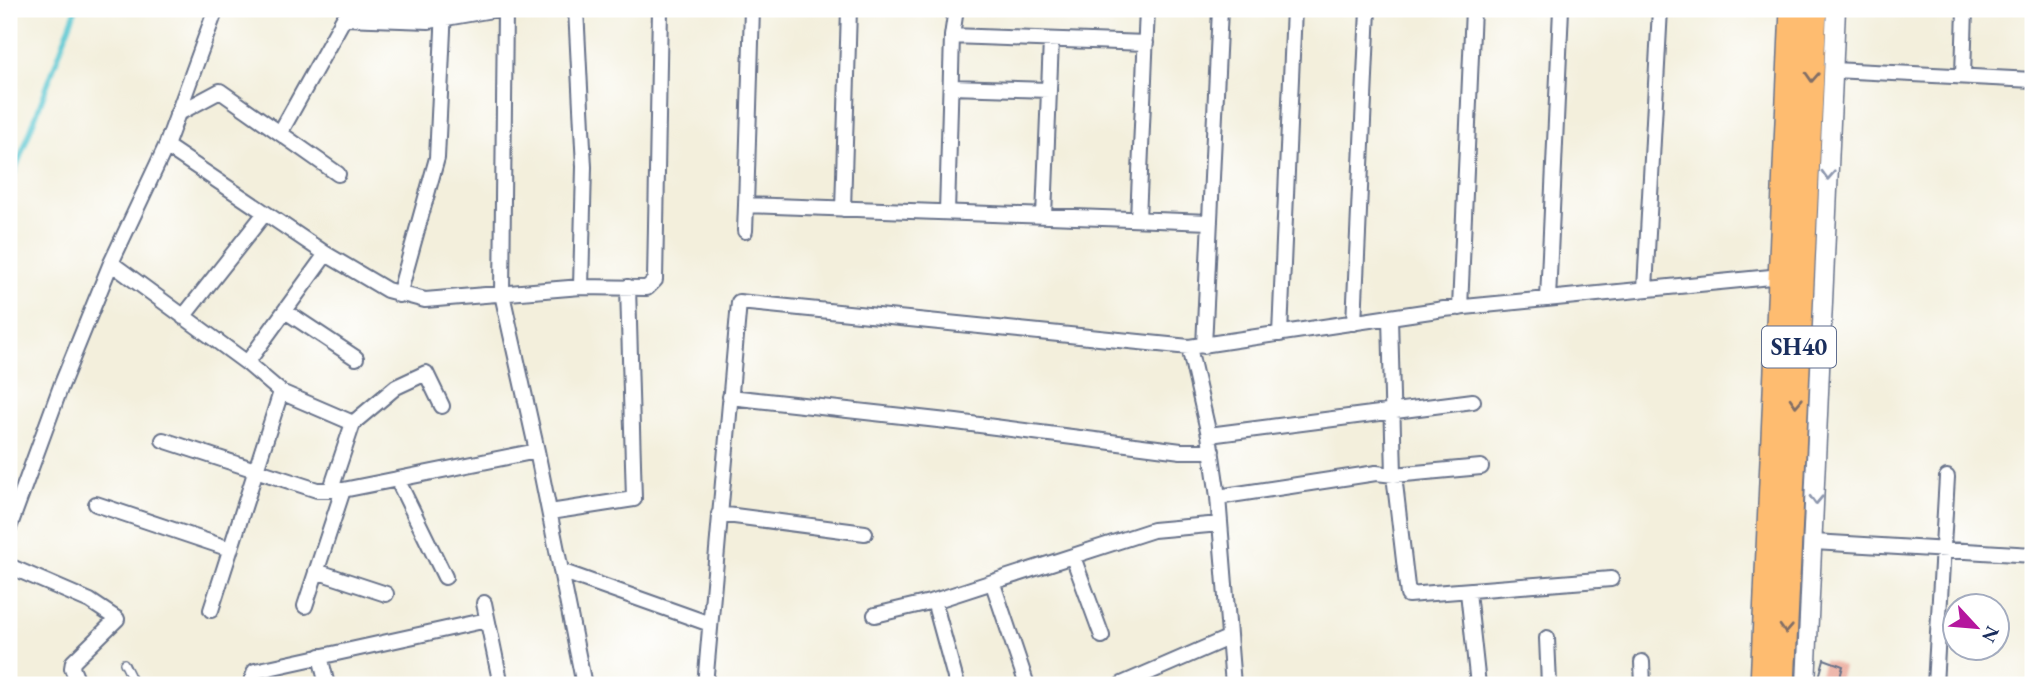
<svg xmlns="http://www.w3.org/2000/svg" width="2042" height="694" font-family="'EB Garamond',serif">
<rect width="100%" height="100%" fill="#fff"/>
<filter id="ink" filterUnits="userSpaceOnUse"><feTurbulence type="fractalNoise" baseFrequency=".0143" numOctaves="2"/><feDisplacementMap in="SourceGraphic" scale="14" xChannelSelector="R" yChannelSelector="G"/><feConvolveMatrix kernelMatrix="1 2 1 2 8 2 1 2 1" color-interpolation-filters="sRGB"/></filter>
<filter id="wash" filterUnits="userSpaceOnUse"><feTurbulence type="fractalNoise" baseFrequency=".00686" numOctaves="4" result="noise"/><feDisplacementMap in="SourceGraphic" scale="28" xChannelSelector="R" yChannelSelector="G"/><feGaussianBlur stdDeviation="1.57" result="paint"/><feColorMatrix in="noise" values="0 0 0 0 0 0 0 0 0 0 0 0 0 0 0 0 0 1.4 0 .05"/><feComposite in="paint" operator="in"/></filter>
<g filter="url(#wash)">
<rect width="100%" height="100%" fill="#f3efdc"/>
<g fill="none" stroke-linecap="round" stroke-linejoin="round">
<!-- stream -->
<path stroke="#5ac7d1" stroke-width="5" d="M9 187 76 9"/>
</g>
<g id="blocks">
<!-- building -->
<path fill="#e9a393" d="M1824 659 1843 666 1838 685H1817Z"/>
</g>
</g>
<g filter="url(#ink)">
<use href="#blocks" fill-opacity="0" stroke="#67728a" stroke-width="2"/>
<g fill="none" stroke-linecap="round" stroke-linejoin="round">
<defs>
<path id="service" d="M124 663 135 685"/>
<path id="minor" d="M576 9 584 167 581 287
M752 9 746 205 1210 222
M9 12 10 9
M952 36 1146 43
M1833 70 2033 80
M1963 75 1965 9
M951 87 1049 90
M177 114 220 91 338 174
M280 133 344 18 429 21 498 9
M166 146 326 254 387 290 425 300 581 287 647 288 655 280 660 9
M843 209 849 9
M947 212 952 36 956 9
M1044 216 1051 40
M1138 219 1147 9
M745 231 746 205
M111 263 247 363 281 392 353 423
M1645 289 1660 9
M399 295 437 158 444 9
M1548 299 1561 9
M1460 308 1473 9
M285 311 356 358
M183 317 265 213
M1390 317 1394 475 1408 595 1611 579
M1354 323 1368 9
M1280 334 1294 9
M1204 346 1220 9
M1189 347 1209 435 1218 497 1233 685
M247 363 326 254
M730 397 956 422 1181 451H1212
M1209 435 1473 401
M163 440 317 490H343L537 451 502 294 505 9
M537 451 584 685
M397 479 445 577
M331 489 353 423 396 387 426 373 442 406
M1218 497 1376 473 1394 475 1481 467
M96 504 230 549
M550 512 634 499 628 287
M719 514 865 533
M9 528 61 386 111 263 166 146 216 9
M1814 542 2033 555
M1073 557 1102 636
M9 566 90 601 117 619 73 662 72 668 79 685
M316 571 386 594
M561 571 710 624
M993 584 1027 685
M1468 592 1478 685
M484 603 501 685
M305 606 343 490
M211 610 281 392
M875 615 934 601
M1547 638 1549 685
M320 656 327 685
M1642 662 1643 685
M1122 684 1228 638
M250 685 255 671 487 620
M705 685 739 302 1189 347 1444 309 1781 276
M957 685 934 601 1153 530 1220 524
M1935 685 1947 477"/>
<path id="tertiary" d="M1806 685 1836 9"/>
<path id="primary" d="M1762 685 1792 9
M1783 685 1815 9"/>
</defs>
<!-- service casing -->
<use href="#service" stroke="#67728a" stroke-width="10"/>
<!-- minor casing -->
<use href="#minor" stroke="#67728a" stroke-width="18"/>
<!-- tertiary casing -->
<use href="#tertiary" stroke="#67728a" stroke-width="21"/>
<!-- primary casing -->
<use href="#primary" stroke="#67728a" stroke-width="26"/>
<!-- service -->
<use href="#service" stroke="#fff" stroke-width="7"/>
<!-- minor -->
<use href="#minor" stroke="#fff" stroke-width="14"/>
<!-- tertiary -->
<use href="#tertiary" stroke="#fff" stroke-width="18"/>
<!-- primary -->
<use href="#primary" stroke="#febc70" stroke-width="23"/>
</g>
<!-- one-way arrows -->
<defs><path id="oneway-chevron" d="M-2-3.5L2.5 0L-2 3.5" fill="none" stroke-width="1.6" stroke-linecap="round" stroke-linejoin="round" transform="scale(1.75)"/></defs>
<g stroke="#816e66">
<use href="#oneway-chevron" transform="translate(1812 77) rotate(93)"/>
<use href="#oneway-chevron" transform="translate(1796 402) rotate(93)"/>
<use href="#oneway-chevron" transform="translate(1786 629) rotate(93)"/>
</g>
<g stroke="#8d97ae">
<use href="#oneway-chevron" transform="translate(1828 175) rotate(93)"/>
<use href="#oneway-chevron" transform="translate(1816 500) rotate(92)"/>
</g>
</g>
<g text-anchor="middle" stroke-width="5" stroke-linejoin="round" paint-order="stroke">
<!-- shield labels -->
<rect fill="#fff" stroke="#5f6d8e" stroke-width="2" x="1762" y="326.5" width="74" height="41" rx="5"/>
<g font-size="24" font-weight="bold" fill="#1b2f5e">
<text x="1799" y="355">SH40</text>
</g>
</g>
<!-- margin -->
<rect width="2042" height="694" fill="none" stroke="#fff" stroke-width="35"/>
<!-- north arrow -->
<g transform="translate(1976 627) rotate(116)"><circle r="33" fill="#ffffff" stroke="#a4acbf" stroke-width="2"/>
<path d="M0-5L12 26L0 18L-12 26Z" fill="#b5179e"/>
<text y="-10" font-size="19" font-weight="bold" text-anchor="middle" fill="#1b2f5e">N</text>
</g>
</svg>
